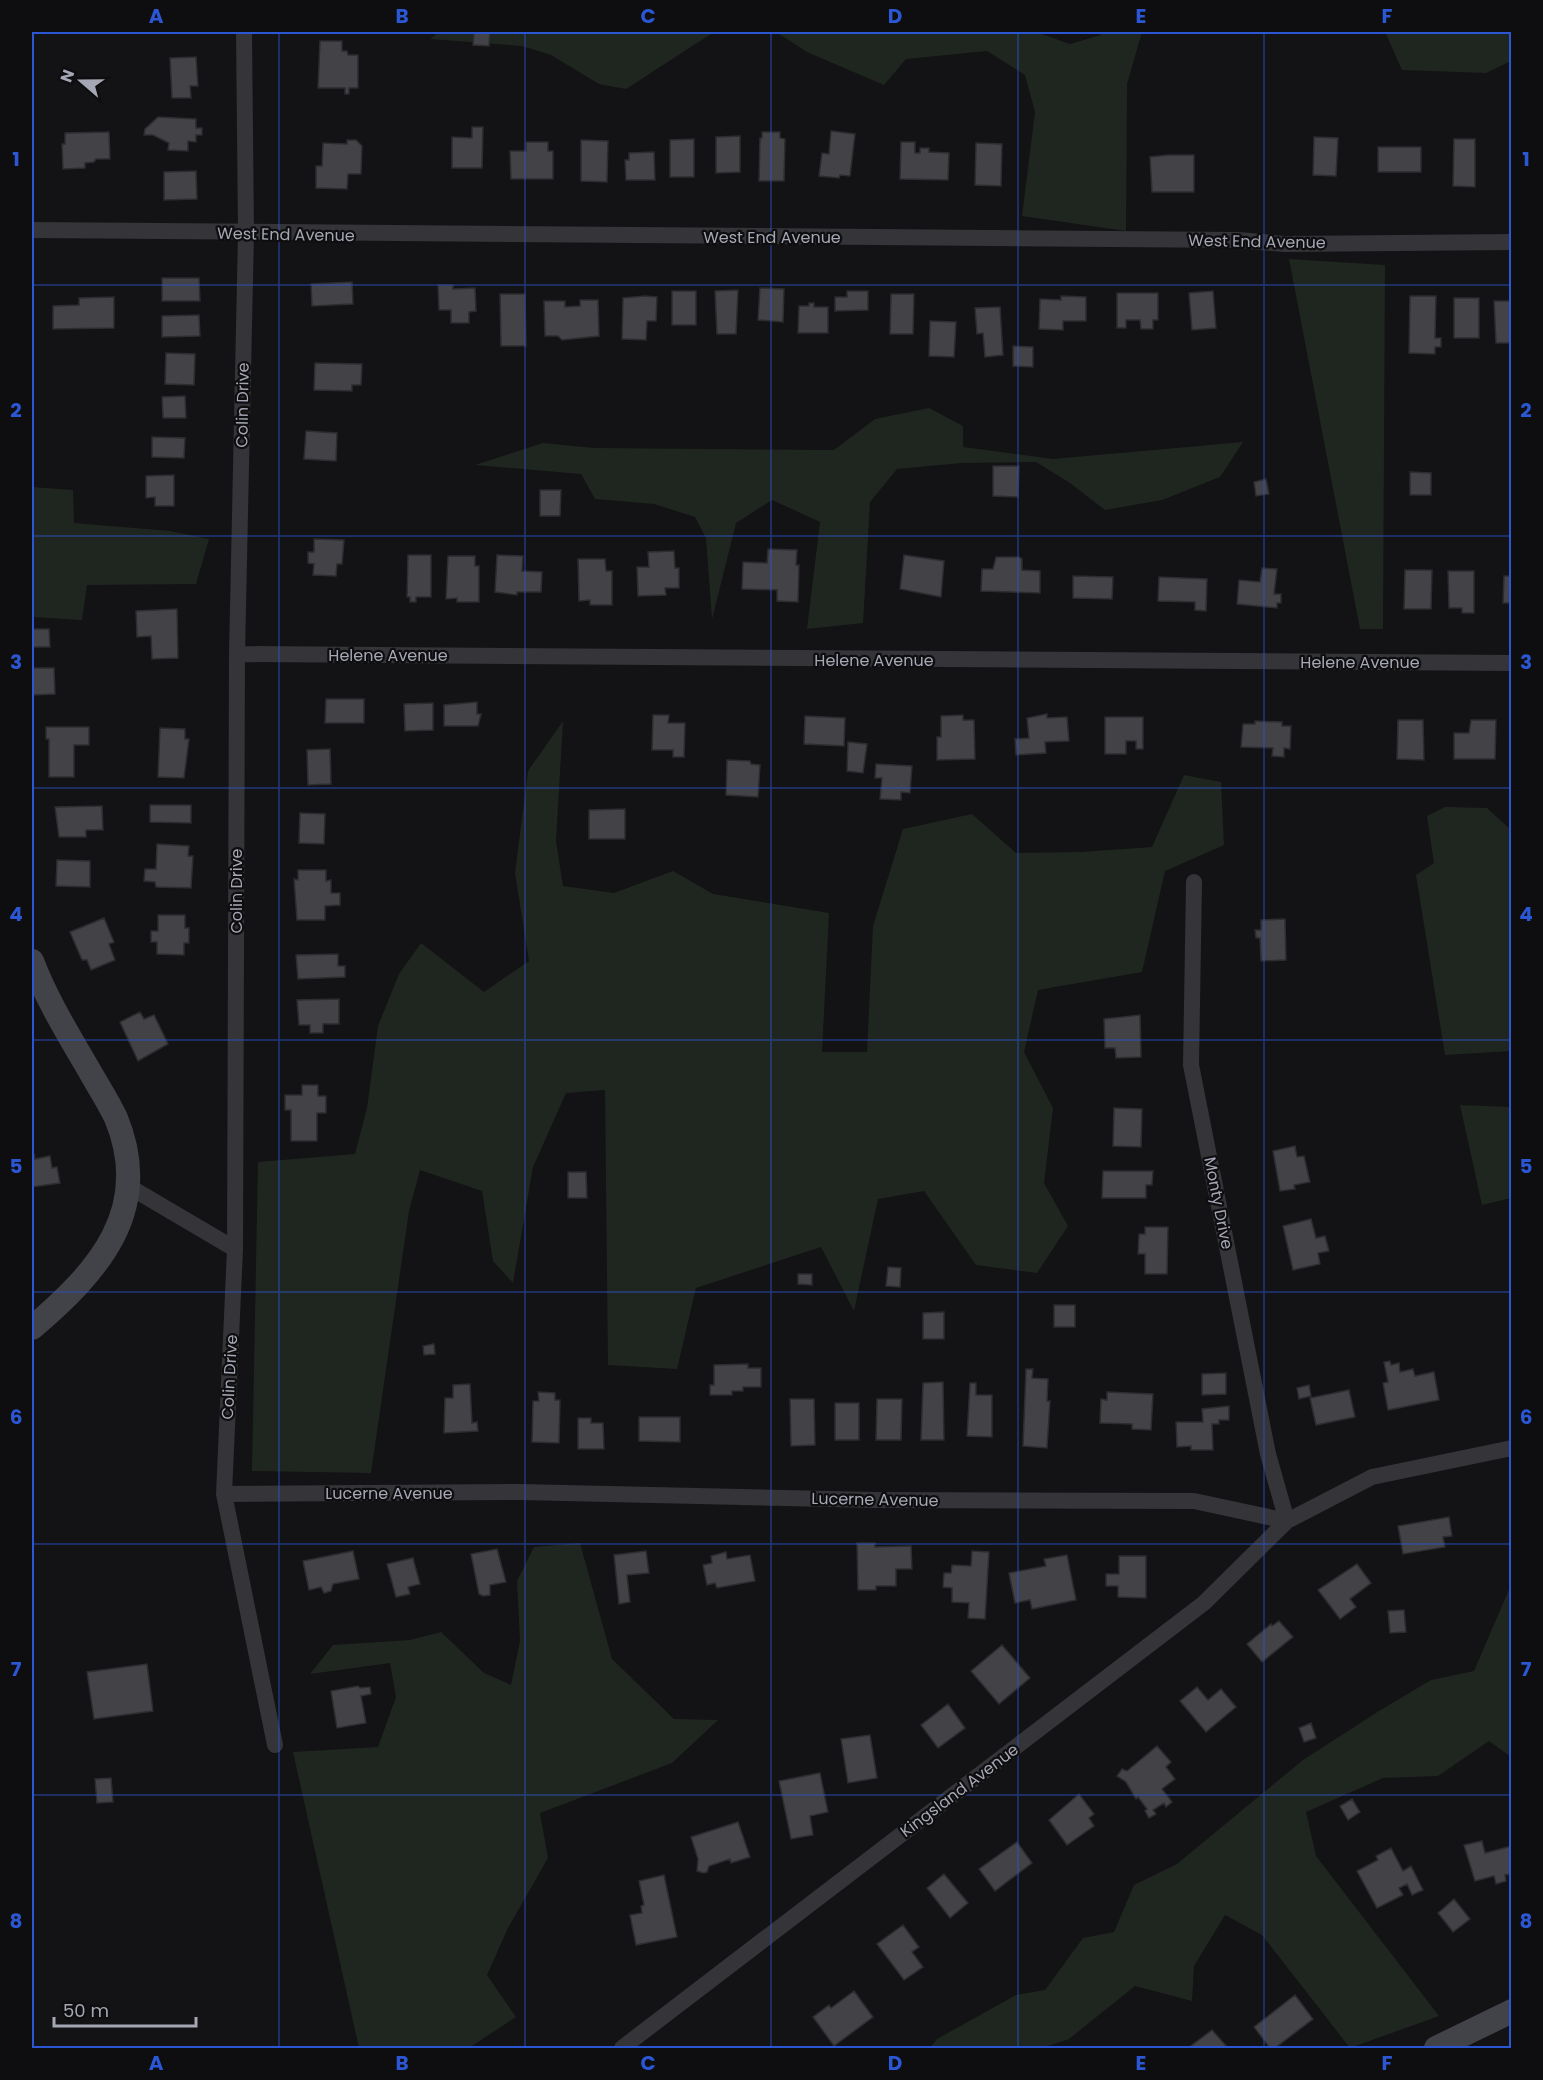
<svg xmlns="http://www.w3.org/2000/svg" width="1543" height="2080" font-family="Poppins,sans-serif">
<rect width="100%" height="100%" fill="#131214"/>
<!-- green -->
<path fill="#1f2620" d="M439 32H714L626 89 599 84 551 55 522 46 430 39Z
M776 32H1036L1070 44 1101 35V32H1142L1127 84 1126 231 1022 216 1035 112 1025 75 987 51 906 59 884 85 807 52Z
M1397 32H1511V61L1486 73 1402 70 1386 34Z
M1289 259 1385 265 1383 629H1360Z
M929 408 963 426V447L1053 459 1243 442 1220 477 1162 500 1105 510 1070 483 1036 462 962 463 897 469 870 502 863 623 807 629 820 522 772 500 736 523 712 619 706 538 695 517 654 504 595 499 581 474 475 465 543 443 594 448 834 450 875 419Z
M32 487 73 490 74 523 170 531 209 539 196 584 87 585 82 620 32 617Z
M563 721 556 841 563 886 614 893 673 871 713 894 829 913 822 1052H867L873 926 903 829 972 814 1016 853 1082 852 1152 847 1184 775 1221 782 1224 845 1165 871 1142 972 1038 990 1024 1052 1053 1108 1044 1183 1068 1226 1037 1273 976 1265 924 1191 878 1199 854 1311 821 1247 696 1288 677 1369 608 1365 605 1090 566 1093 533 1167 513 1283 493 1261 482 1191 420 1170 409 1211 371 1473 252 1471 258 1162 355 1154 367 1108 378 1026 399 974 421 943 484 992 529 961 515 873 528 771Z
M1445 807 1487 808 1511 830V1051L1445 1055 1416 875 1434 863 1427 816Z
M1460 1105 1511 1107V1198L1482 1205Z
M580 1543 612 1659 674 1719 718 1720 672 1763 540 1813 548 1858 508 1928 487 1975 516 2017 469 2048H359L293 1752 378 1747 396 1697 390 1663 310 1674 333 1645 410 1640 441 1632 484 1673 511 1685 520 1641 517 1581 534 1547Z
M1511 1585V1757L1489 1741 1438 1776 1383 1778 1306 1812 1316 1856 1439 2016 1350 2048 1262 1935 1225 1915 1194 1966 1192 2001 1135 1986 1069 2039 1042 2048H930L937 2039 1016 1995 1045 1990 1083 1938 1114 1932 1134 1885 1177 1864 1303 1760 1379 1711 1431 1680 1474 1671Z"/>
<!-- building -->
<path fill="#424247" stroke="#2d2c30" stroke-width="1.5" d="M474 32H490L489 46 473 45Z
M320 41H342V51H347L348 55H358V88H349V94H345V88H318Z
M196 57 198 86H190L191 98H172L170 58Z
M158 117 196 119V128H202V135H196V142L188 141V151L168 150 169 143 153 135H144L145 129Z
M472 127H483L482 168H452V137L472 138Z
M831 131 855 134 850 176 840 175 839 178 819 176 822 153 829 154Z
M109 132 110 159H96L94 162 85 163V168L63 169 62 144H65V133Z
M762 132H780V138L785 139 784 181H759L760 138H762Z
M740 136V172L716 173V137Z
M1314 137 1338 138 1336 176 1313 175Z
M694 139V177H670V140Z
M1454 139H1475V187L1453 186Z
M347 140H356L362 146 361 174H348L347 189 316 188V166H322L323 143 347 144Z
M581 140 608 141 607 182 581 181Z
M526 142H548V151H553V179H511L510 151H526Z
M901 142H915V153H920V148H929V152L949 153 948 180 900 179Z
M976 143 1002 144 1001 186 975 185Z
M1378 147H1421V172H1378Z
M654 152 655 180H626L625 160H629V153Z
M1168 155H1194V192H1152L1150 157Z
M196 171 197 199 164 200V172Z
M162 278H199L200 301H162Z
M352 282 353 304 312 306 311 284Z
M438 285H453V289L475 288 476 311 469 312V323H451V310H439Z
M760 288 784 289 783 322 758 320Z
M738 290 736 334H717L715 291Z
M672 291H696V325H672Z
M847 291H868V310L835 311V297H847Z
M1213 291 1216 328 1192 330 1189 293Z
M1117 293H1158V320H1153V329H1141L1140 320H1126V328H1117Z
M500 294H525L526 346H501Z
M891 294H914L913 334H890Z
M645 296 657 297 656 321H647L646 340 622 339 623 298Z
M1061 296 1086 297V321H1063V330L1039 329 1040 299 1061 300Z
M1410 296H1436L1435 338H1441V347H1435V354L1409 353Z
M114 297V328L53 329V306L79 305V298Z
M1454 298H1479V338H1454Z
M580 300H598L599 336 562 340 558 336H545L544 301H565V307L580 306Z
M1494 301H1512V343H1496Z
M809 303H814V307H828V333H798L799 306H809Z
M1000 307 1003 355 985 357 983 333 977 334 975 308Z
M199 315 200 336 162 337V316Z
M930 321 956 322 954 357 929 356Z
M1013 346 1033 347V367L1013 366Z
M166 353 195 354 194 385 165 384Z
M315 363 362 364 361 385H352V391L314 390Z
M185 396 186 418H163L162 397Z
M306 431 337 433 336 461 304 459Z
M152 437 185 438 184 458 152 457Z
M993 466H1019L1018 497 993 496Z
M1410 472 1431 473V495H1410Z
M174 475V506H155V497L146 498V476Z
M1266 479 1269 494 1256 496 1254 482Z
M540 490H561L560 516H540Z
M314 539 344 540 342 564H337L336 576 313 575 314 564 308 563V552H314Z
M768 549 797 550 796 565H799L798 602 777 601V590L742 589 743 562 767 563Z
M674 551 675 568H679V588H665L666 595 638 596 637 567H649L648 552Z
M408 555H431V597H416V602H410V597H407Z
M497 555 523 556 522 571 542 572 541 592H517V595L495 592Z
M904 555 944 561 941 597 900 589Z
M448 556H475V566H479V602H457V598L446 599Z
M996 557H1019L1022 559V570L1040 571V593L981 591 982 569H993Z
M578 559H605L606 571H612V605H590V600L579 601Z
M1262 568 1277 569 1274 594H1281V603H1277V608L1237 604 1239 580 1260 582Z
M1405 570H1432L1431 609H1404Z
M1448 571H1474V613H1462V608H1449Z
M1073 576 1113 577 1112 599 1073 598Z
M1504 576H1512V603H1503Z
M1159 577 1207 579 1206 611 1195 610V602L1158 601Z
M177 609 178 658 152 659 151 636 137 637 136 611Z
M32 629H49L50 647H32Z
M32 668H54L55 694 32 695Z
M326 699H364V723H325Z
M477 702V714H481L478 726H444V705Z
M433 703V730L405 731 404 704Z
M1047 714V718L1067 717 1069 741 1045 742 1046 753 1016 755 1015 739 1029 738 1027 718Z
M653 715H669L668 723H685L684 757H673V750H652Z
M963 715V720H974L975 759 937 760V737H941V716Z
M805 716 845 718 844 746 804 744Z
M1105 717H1143V749H1136V741H1126V754H1105Z
M1398 720H1423L1424 760 1397 759Z
M1471 720H1496L1495 759H1454V733H1469Z
M1255 721 1282 722V726H1291L1290 749 1284 748V757L1272 756 1273 748 1241 747 1243 724H1255Z
M46 727H89V745H74V777H49V739H46Z
M160 728 185 729V739H189L184 778 158 777Z
M848 742 867 744 863 773 847 771Z
M330 749 331 784 308 785 307 750Z
M727 760 750 761 751 764 760 765 758 797 726 795Z
M876 764 912 766 910 793 901 792V800L880 799 882 778H875Z
M150 805H191V823L150 822Z
M102 806 103 830H86V837H59L55 807Z
M625 809V839H589V810Z
M300 813 325 814 324 844 299 843Z
M157 844 189 846 188 856H193L191 888 156 887 155 882 144 881 145 869H156Z
M57 860 90 861V887L56 886Z
M298 870H326V881L331 880V893H340V905L325 906V920H297L294 879 298 880Z
M158 915H185V928H189V943H184V955L157 954V942H151V931H158Z
M104 918 114 942 109 944 115 960 91 970 87 960H82L70 932Z
M1285 919 1286 960 1261 961 1260 938H1256L1255 930H1261V920Z
M338 954V966H345V977L298 979 296 955Z
M339 999V1024H323V1033H310V1025H299L297 1000Z
M140 1012 144 1019 154 1015 168 1044 138 1061 120 1022Z
M1140 1015 1141 1057 1116 1058 1115 1048H1105L1104 1019Z
M302 1085H318V1096H326V1113H317V1141H291V1110H285V1095H302Z
M1114 1108 1142 1109 1141 1147 1113 1146Z
M1295 1146 1297 1157 1304 1156 1310 1182 1294 1185 1295 1189 1280 1191 1273 1151Z
M32 1154H34L35 1159 50 1156 52 1168 57 1167 60 1183 32 1187Z
M1103 1171H1153L1152 1185H1146V1198H1102Z
M568 1172H586L587 1198H568Z
M1311 1219 1316 1238 1325 1236 1329 1251 1318 1253 1320 1264 1293 1270 1283 1226Z
M1145 1227H1168L1167 1274H1145V1254H1138L1139 1234H1145Z
M888 1267 901 1268 900 1287 886 1286Z
M798 1274H812V1285L798 1284Z
M1054 1305H1075V1327H1054Z
M944 1312V1339H923V1313Z
M434 1344 435 1354 424 1355 423 1346Z
M1390 1361 1391 1365 1399 1363 1400 1372 1413 1369 1415 1376 1434 1372 1439 1400 1388 1410 1383 1383 1388 1382 1384 1362Z
M748 1364V1368H761V1387H743V1391H732V1395H710V1385H714V1365Z
M1026 1369H1033L1032 1378 1048 1379 1047 1401H1050L1047 1448 1023 1446Z
M1226 1373V1394L1202 1395V1374Z
M943 1382 944 1440H921L923 1383Z
M970 1383H976V1395H992V1437L967 1436Z
M470 1384 472 1423 477 1422 478 1431 444 1433 445 1398H453V1385Z
M1309 1385 1311 1396 1299 1399 1297 1388Z
M1349 1390 1355 1417 1316 1425 1310 1398Z
M538 1392 555 1393V1400H560L559 1443 532 1442 533 1401H539Z
M1107 1392 1153 1394 1151 1430 1132 1429V1424L1100 1423 1101 1399 1107 1400Z
M790 1399H814L815 1445 791 1446Z
M877 1399H902L901 1440H876Z
M835 1403H859V1440H835Z
M1229 1406V1420H1219V1424H1212L1213 1450H1191V1446L1177 1447 1176 1422H1203L1202 1409Z
M639 1417H680V1442L639 1441Z
M578 1418H591V1423H603L604 1449H578Z
M1449 1517 1452 1536 1443 1537 1445 1547 1403 1554 1398 1526Z
M857 1543H875V1547L911 1546 912 1569H896V1586H876V1590H858Z
M497 1549 506 1582 490 1585V1595L483 1596 479 1594 471 1554Z
M353 1551 359 1579 333 1584 331 1591 324 1593 321 1587 309 1590 303 1561Z
M646 1551 649 1573 627 1575 630 1602 619 1604 614 1555Z
M972 1551 989 1552 985 1619 968 1618 969 1603 952 1602V1588L943 1587 944 1573H951L952 1565 971 1566Z
M726 1552 727 1559 750 1555 755 1581 717 1588 715 1583 707 1585 703 1565 712 1563 711 1556Z
M1067 1555 1076 1600 1032 1609 1030 1600 1015 1603 1009 1573 1046 1566 1044 1559Z
M1119 1556H1146V1598L1118 1597V1586H1106V1574H1119Z
M413 1558 420 1584 408 1587 410 1594 396 1597 387 1564Z
M1357 1564 1371 1583 1350 1599 1356 1607 1340 1619 1318 1590Z
M1404 1610 1406 1632 1390 1633 1388 1611Z
M1279 1621 1293 1637 1262 1662 1247 1644 1271 1624 1272 1626Z
M1002 1645 1030 1678 999 1704 971 1671Z
M147 1664 153 1711 94 1719 87 1672Z
M358 1686 360 1688 370 1687 371 1694 361 1696 366 1723 337 1728 331 1691Z
M1197 1687 1208 1700 1221 1689 1236 1707 1206 1732 1180 1701Z
M948 1704 965 1728 938 1748 921 1725Z
M1311 1723 1316 1738 1304 1742 1299 1728Z
M870 1735 877 1778 848 1783 841 1739Z
M1157 1746 1171 1762 1166 1767 1175 1779 1162 1789 1172 1802 1166 1807 1164 1803 1153 1810 1156 1814 1149 1818 1145 1811 1147 1809 1138 1797 1136 1799 1126 1782 1117 1776 1122 1769 1127 1771Z
M820 1773 828 1812 810 1816 813 1835 791 1839 779 1781Z
M111 1778 113 1802 97 1803 95 1779Z
M1079 1794 1094 1814 1089 1818 1094 1826 1067 1845 1049 1820Z
M1352 1799 1360 1812 1348 1820 1340 1806Z
M738 1822 750 1857 731 1863 730 1859 709 1866 707 1872 703 1873 697 1871 698 1859 691 1837Z
M1482 1841 1485 1853 1512 1846V1874L1505 1875 1506 1881 1496 1884 1494 1876 1475 1881 1464 1845Z
M1017 1842 1032 1863 995 1891 979 1869Z
M1391 1848 1403 1871 1411 1866 1423 1890 1412 1895 1407 1884 1399 1888 1403 1895 1377 1908 1357 1871 1378 1860 1376 1856Z
M944 1874 968 1903 950 1918 927 1888Z
M664 1875 677 1937 636 1945 630 1915 642 1913 641 1906 644 1905 639 1881Z
M1454 1899 1470 1919 1453 1932 1438 1913Z
M903 1925 919 1947 912 1952 923 1967 904 1980 877 1944Z
M854 1991 873 2017 834 2046 813 2017 829 2005 831 2008Z
M1295 1995 1313 2019 1275 2048H1270L1254 2027Z
M1212 2030 1228 2048H1188Z"/>
<g fill="none" stroke-linecap="round" stroke-linejoin="round">
<!-- street -->
<path stroke="#343439" stroke-width="16" d="M244 32 246 233 237 654 235 1249 224 1494 275 1745
M32 230 1238 240 1285 244 1512 242
M237 654 1512 663
M128 1186 235 1249
M224 1494 520 1492 873 1500 1194 1501 1287 1521 1372 1477 1512 1448
M622 2048 1204 1603 1287 1521 1268 1454 1191 1065 1194 882"/>
<!-- secondary -->
<path stroke="#424348" stroke-width="24" d="M32 961C47 1000 68 1034 89 1070 98 1086 108 1101 116 1118 154 1210 98 1272 32 1328
M1436 2048 1512 2011"/>
</g>
<!-- grid -->
<path fill="none" stroke="#2b57d4" stroke-width="1.5" stroke-opacity="0.55" d="M279 32V2048M525 32V2048M771 32V2048M1018 32V2048M1264 32V2048M32 285H1512M32 536H1512M32 788H1512M32 1040H1512M32 1292H1512M32 1544H1512M32 1795H1512"/>
<g text-anchor="middle" stroke-width="4.5" stroke-linejoin="round" paint-order="stroke">
<!-- street labels -->
<g font-size="16" fill="#a5a8b4" stroke="#0e0d0f">
<text transform="translate(286 234) rotate(1)" y="6">West End Avenue</text>
<text x="772" y="243">West End Avenue</text>
<text transform="translate(1257 241) rotate(1)" y="6">West End Avenue</text>
<text transform="translate(242 405) rotate(-89)" y="6">Colin Drive</text>
<text x="388" y="661">Helene Avenue</text>
<text x="874" y="666">Helene Avenue</text>
<text x="1360" y="668">Helene Avenue</text>
<text transform="translate(236 891) rotate(-90)" y="6">Colin Drive</text>
<text transform="translate(1219 1203) rotate(79)" y="6">Monty Drive</text>
<text transform="translate(229 1377) rotate(-87)" y="6">Colin Drive</text>
<text x="389" y="1499">Lucerne Avenue</text>
<text transform="translate(875 1499) rotate(1)" y="6">Lucerne Avenue</text>
<text transform="translate(959 1790) rotate(-37)" y="6">Kingsland Avenue</text>
</g>
</g>
<!-- border -->
<rect width="1543" height="2080" fill="none" stroke="#0e0d0f" stroke-width="66"/>
<!-- north arrow -->
<g transform="translate(81 81) rotate(290)" stroke="#0e0d0f" stroke-width="4.5" paint-order="stroke">
<path d="M0-4.5L10 22L0 15L-10 22Z" fill="#a5a8b4"/>
<text y="-9" font-size="16" font-weight="bold" text-anchor="middle" fill="#a5a8b4">N</text>
</g>
<!-- scale -->
<path d="M54 2017v9h142v-9" fill="none" stroke="#a5a8b4" stroke-width="3"/>
<text x="63" y="2017" font-size="18" fill="#a5a8b4" stroke="#0e0d0f" stroke-width="4.5" paint-order="stroke">50 m</text>
<rect x="33" y="33" width="1477" height="2014" fill="none" stroke="#2b57d4" stroke-width="2"/>
<g font-size="20" text-anchor="middle" font-weight="bold" fill="#2b57d4">
<text x="156" y="23">A</text>
<text x="402" y="23">B</text>
<text x="648" y="23">C</text>
<text x="895" y="23">D</text>
<text x="1141" y="23">E</text>
<text x="1387" y="23">F</text>
<text x="16" y="166">1</text>
<text x="1526" y="166">1</text>
<text x="16" y="417">2</text>
<text x="1526" y="417">2</text>
<text x="16" y="669">3</text>
<text x="1526" y="669">3</text>
<text x="16" y="921">4</text>
<text x="1526" y="921">4</text>
<text x="16" y="1173">5</text>
<text x="1526" y="1173">5</text>
<text x="16" y="1424">6</text>
<text x="1526" y="1424">6</text>
<text x="16" y="1676">7</text>
<text x="1526" y="1676">7</text>
<text x="16" y="1928">8</text>
<text x="1526" y="1928">8</text>
<text x="156" y="2070">A</text>
<text x="402" y="2070">B</text>
<text x="648" y="2070">C</text>
<text x="895" y="2070">D</text>
<text x="1141" y="2070">E</text>
<text x="1387" y="2070">F</text>
</g>
</svg>
